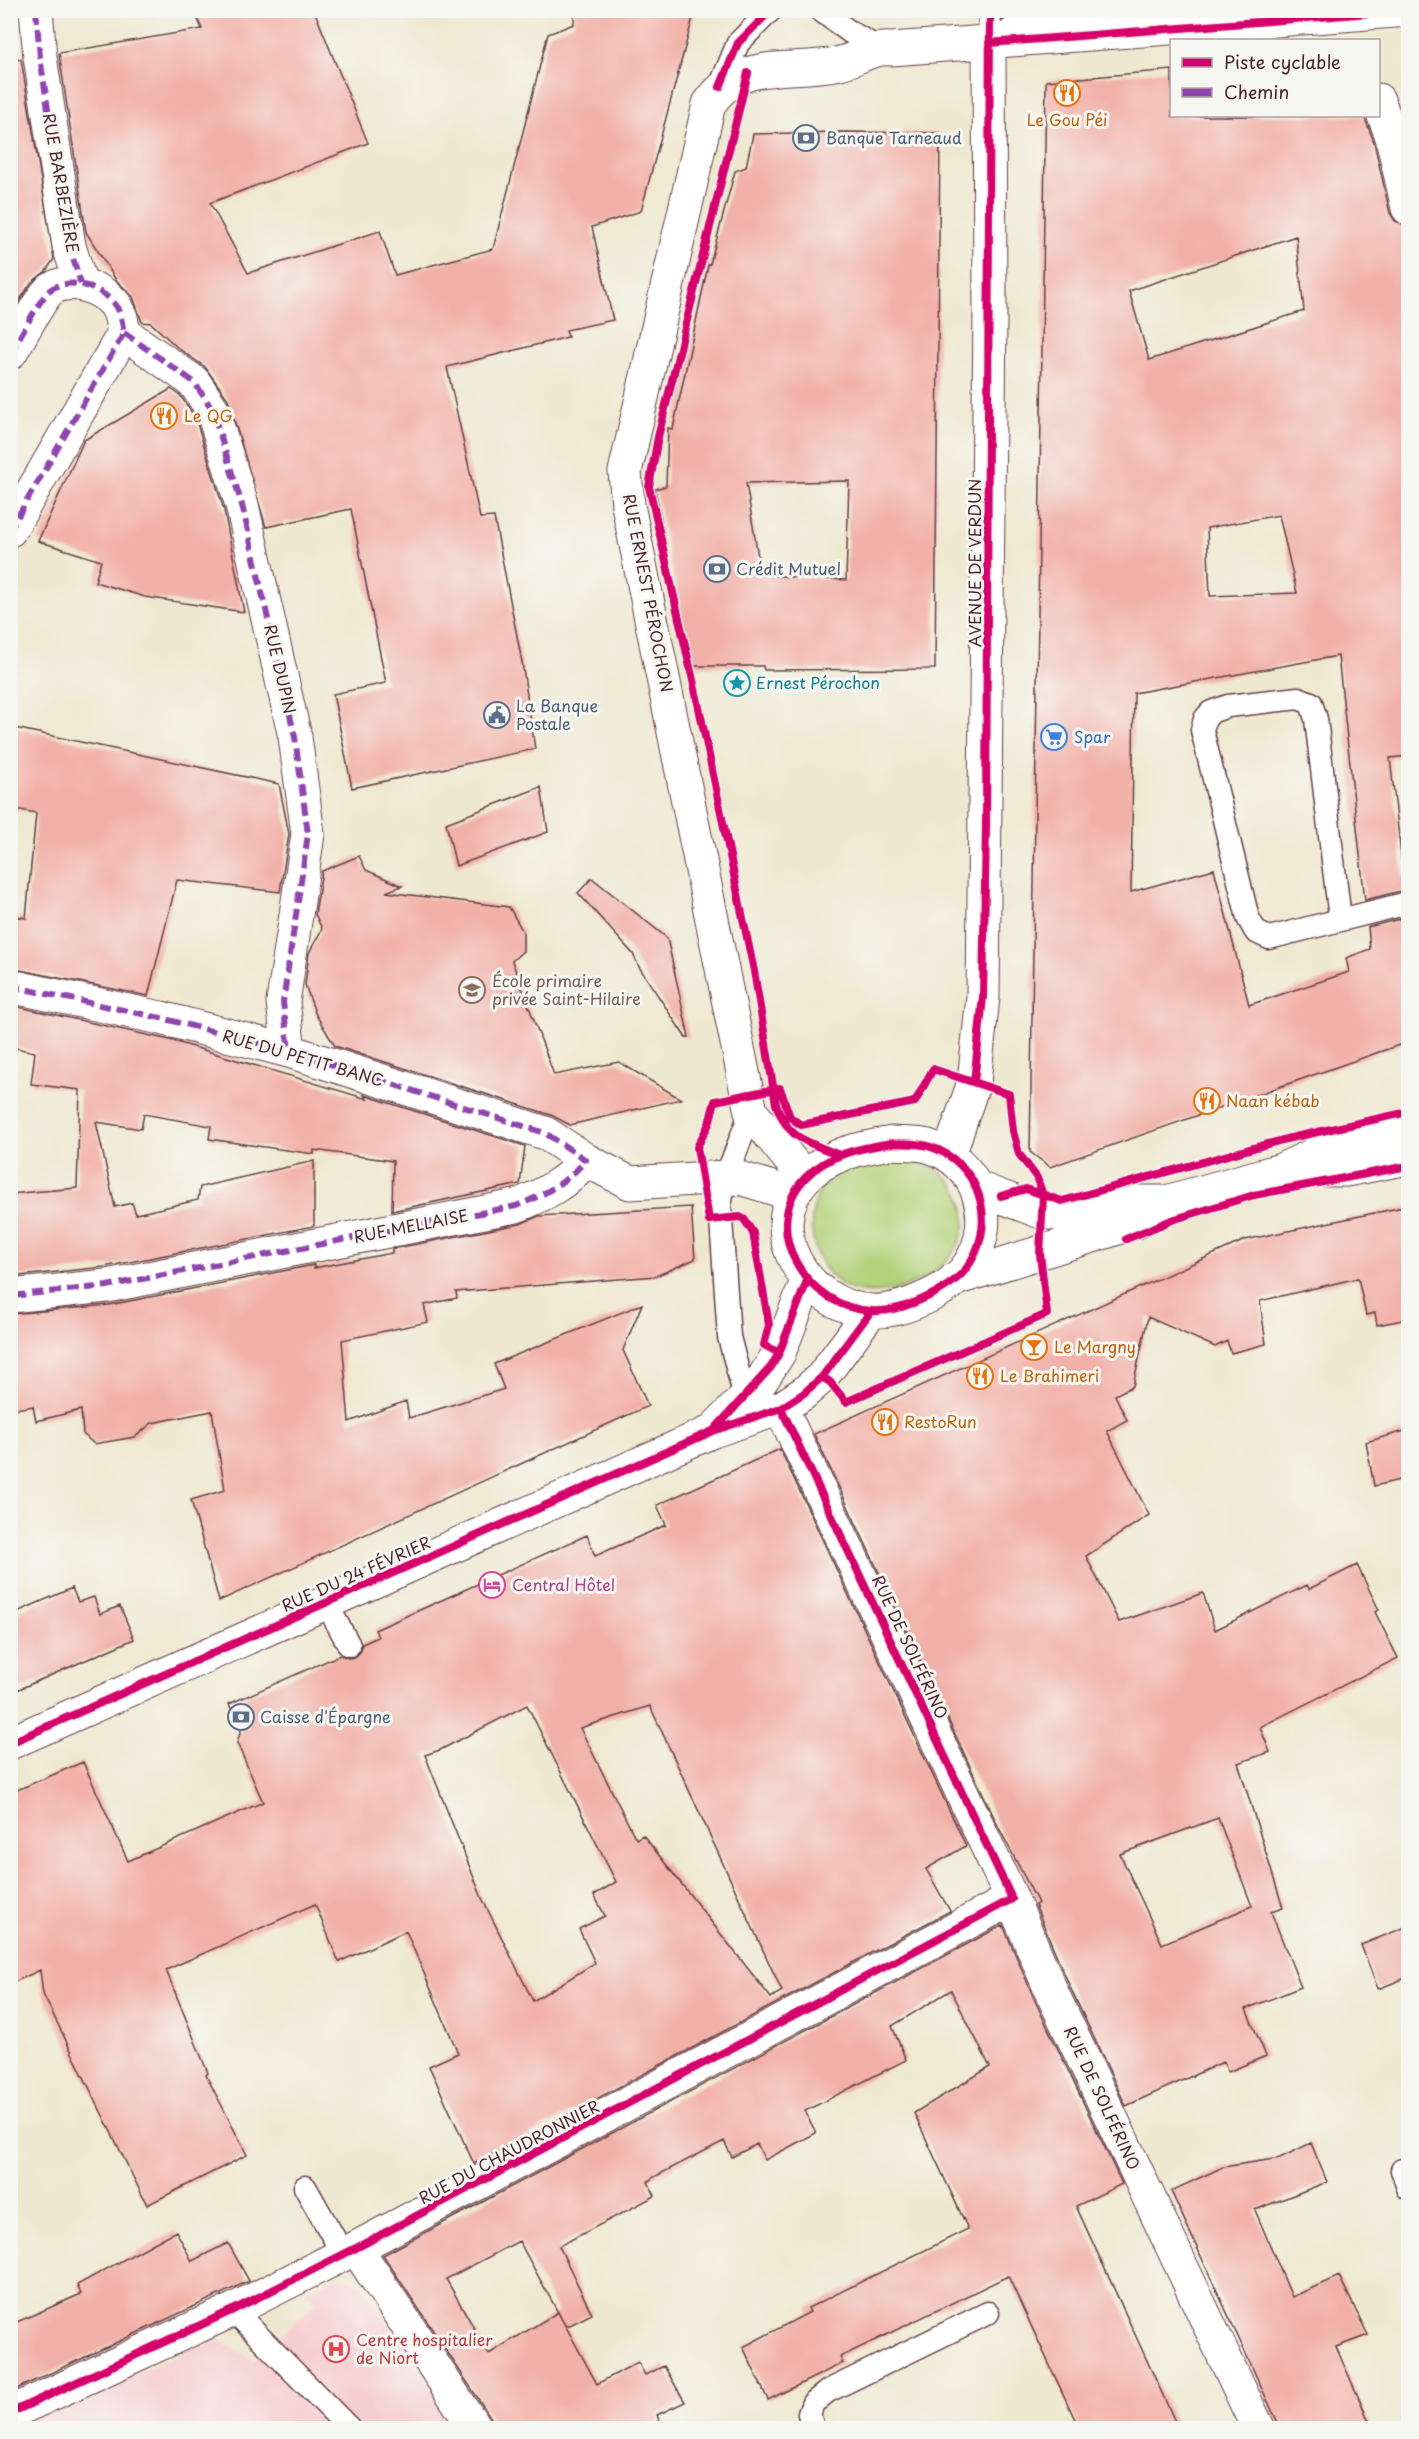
<svg xmlns="http://www.w3.org/2000/svg" width="1419" height="2439" font-family="'Playpen Sans',sans-serif">
<rect width="100%" height="100%" fill="#f6f6f2"/>
<filter id="ink" filterUnits="userSpaceOnUse"><feTurbulence type="fractalNoise" baseFrequency=".0167" numOctaves="2"/><feDisplacementMap in="SourceGraphic" scale="12" xChannelSelector="R" yChannelSelector="G"/><feConvolveMatrix kernelMatrix="1 2 1 2 8 2 1 2 1" color-interpolation-filters="sRGB"/></filter>
<filter id="wash" filterUnits="userSpaceOnUse"><feTurbulence type="fractalNoise" baseFrequency=".008" numOctaves="4" result="noise"/><feDisplacementMap in="SourceGraphic" scale="24" xChannelSelector="R" yChannelSelector="G"/><feGaussianBlur stdDeviation="1.35" result="paint"/><feColorMatrix in="noise" values="0 0 0 0 0 0 0 0 0 0 0 0 0 0 0 0 0 1.4 0 .05"/><feComposite in="paint" operator="in"/></filter>
<g filter="url(#wash)">
<rect width="100%" height="100%" fill="#efe8d0"/>
<!-- built -->
<path fill="#f7cfd1" d="M336 2277 351 2280 363 2287 459 2428H11L217 2338 254 2360 315 2303 305 2291Z"/>
<!-- green -->
<path fill="#b4d279" stroke="#7f7852" stroke-width="1.5" d="M881 1161C895 1161 912 1160 926 1165 964 1178 978 1225 950 1257 920 1291 853 1312 824 1267 804 1235 807 1187 845 1169 856 1165 869 1163 881 1161Z"/>
<g id="blocks">
<!-- building -->
<path fill="#f2b1a8" fill-rule="evenodd" d="M194 10H314L368 143 210 203 248 273 380 231 395 275 493 249 548 34 574 24V10H695L641 211 592 227 613 320 566 330 568 337 447 367 480 518 494 517 522 662 535 749 352 788 333 694 386 683 351 509 266 527 228 399 205 367 178 348 151 323 142 322 133 297 116 280 86 232 59 53 202 29Z
M21 59 54 259 46 271 31 283 10 315V61Z
M1172 70V116H1364L1374 142 1390 213 1395 221 1408 226V756L1390 758 1405 890 1365 900 1338 656 1134 693 1131 892 1214 869 1249 1005 1349 972 1346 958 1370 949 1368 927 1408 917V1042L1050 1167 1030 1152 1046 81ZM1296 236 1304 311 1149 360 1129 291ZM1279 515 1297 593 1210 596 1207 528Z
M837 132 940 133 935 669 764 670 763 666H692L655 489 666 486 668 428 673 429 708 265 710 264 735 171 746 167 753 134ZM849 481 846 580 761 575 746 483Z
M171 389 180 395 195 417 224 510 244 612 145 597 95 582 101 561 38 541 84 440Z
M10 727 279 784 289 834 280 892 177 880 148 996 10 968V915L26 918 36 813 10 808Z
M541 787 548 832 456 866 446 823Z
M359 856 366 870 402 886 386 892 509 907 523 932V951L512 961 554 1075 619 1062 681 1099 570 1125 551 1115 335 1046 316 1015 305 985 309 953 322 929 315 914 322 871Z
M592 878 667 938 689 1037 686 1038 639 967 633 954 578 893Z
M10 1005 170 1040 367 1099 364 1095 525 1146 520 1184 392 1211 393 1161 314 1150V1154L209 1139 211 1126 144 1114 141 1129 96 1122 115 1207 132 1203 136 1214 198 1200 200 1187 314 1161V1226L104 1267 10 1277V1194L77 1188 80 1090 31 1084 35 1052 10 1047Z
M1408 1206V1319L1377 1325 1375 1313 1366 1315 1358 1278 1260 1301 1266 1344 1231 1353 1227 1341 1215 1347 1148 1317 1133 1386 1115 1395 1127 1420 1107 1431 1149 1515 1086 1556 1119 1622 1203 1593 1215 1630 1307 1585 1309 1589 1357 1565 1379 1610 1375 1612 1398 1658 1260 1727 1270 1752 1238 1763 1283 1908 1271 1912 1301 1987 1246 2009 1266 2056 1228 2072 1223 2062 1126 2106 1070 1987 1035 1905 1038 1903 999 1828 814 1434 1245 1240ZM1218 1818 1252 1906 1162 1944 1120 1854Z
M691 1207 695 1259 656 1276 456 1292 457 1298 424 1305 428 1322 342 1340 349 1422 406 1401 409 1418 504 1389 494 1364 642 1304 623 1350 648 1406 219 1601 191 1500 225 1490 212 1411 152 1423 135 1437 94 1444 83 1434 81 1410 36 1421 33 1406 10 1410V1314L109 1305 314 1265V1268L392 1253V1249L520 1224 539 1216Z
M1408 1430V1478L1374 1486 1366 1442Z
M780 1449 966 1846 926 1869 950 1911 474 2164 429 2066 458 2053 406 1931 339 1962 315 1904 166 1970 208 2073 206 2075 247 2155 147 2205 43 1994 40 1970 10 1984V1793L83 1762 128 1861 263 1802 237 1743 241 1730 229 1704 340 1655 348 1658 355 1657 361 1651 362 1644 378 1637 375 1630 587 1535 595 1556 666 1525 657 1505ZM527 1705 616 1882 594 1895 605 1916 579 1929 595 1963 533 2001 482 1898 425 1755 440 1750ZM650 1706 782 1991 771 1998 643 1835 636 1839 580 1728Z
M72 1588 78 1602 94 1597 100 1614 120 1606 134 1639 10 1693V1615Z
M1003 1925 1036 2003 1122 2184 1076 2206 1178 2428H1079L1008 2276 840 2357 843 2363 768 2400 743 2347 810 2312 808 2308 968 2229 914 2113 990 2067 951 1990 892 2026 906 2060 805 2111 816 2133 765 2160 757 2144 732 2157 724 2141 652 2178 648 2182 655 2196 559 2246 592 2314 566 2327 519 2241 446 2279 489 2354 558 2312 597 2384 638 2362 645 2375 664 2366 685 2402 657 2415 662 2428H493L491 2418 383 2255Z
M1408 1926V1977L1378 1989 1361 1945Z
M1311 2143 1327 2182 1255 2210 1292 2297 1339 2276 1368 2335 1336 2347 1372 2428H1280L1171 2191 1223 2167 1280 2158Z
M176 2231 192 2261 228 2243 249 2281 10 2392V2325L81 2294 77 2285Z"/>
</g>
</g>
<g filter="url(#ink)">
<use href="#blocks" fill-opacity="0" stroke="#633d44" stroke-width="1.5"/>
<g fill="none" stroke-linecap="round" stroke-linejoin="round">
<defs>
<path id="service" d="M820 10 850 32 878 48
M1006 33 1018 25 1085 10
M989 43 990 10
M720 87 738 43 771 10
M1340 919 1316 719 1311 703 1298 698 1228 706 1211 712 1205 719 1202 730 1248 918 1256 932 1269 938 1408 903
M745 1398 729 1337 720 1205 726 1177 751 1112
M326 1603 349 1645
M1402 2170 1408 2188
M305 2187 343 2254
M233 2310 349 2428
M813 2428 809 2414 813 2403 828 2391 988 2313"/>
<path id="pedestrian" d="M36 10 40 57 69 246 81 284"/>
<path id="minor" d="M1378 100 1392 137 1408 208
M124 333 194 382 212 409 242 505 295 737 308 834 283 1002 289 1051
M10 353C19 340 40 298 50 290 69 276 100 287 114 303 121 311 122 323 124 333L10 530
M10 986 161 1018 289 1051 545 1133 586 1160 630 1183 726 1177 743 1179 792 1194
M949 1155 974 1082 983 997 990 313 989 43
M805 1178 751 1112 628 505 625 472 709 104C741 56 792 74 840 63 861 58 870 47 892 49L1408 10
M10 1296 107 1286 516 1206C544 1195 566 1183 586 1160
M781 1408 1012 1899 1053 1995 1258 2428
M356 2248 475 2428
M10 2413 233 2310 356 2248 1012 1899"/>
<path id="secondary" d="M892 1143C903 1144 917 1143 928 1146 978 1161 998 1219 970 1263 955 1289 901 1313 871 1311 808 1308 757 1230 805 1178 828 1154 860 1148 892 1143Z
M1292 1170H1346L1408 1158
M978 1188 1041 1212 1070 1215 1127 1202H1166L1281 1170 1341 1142 1408 1127
M955 1279 1137 1222 1159 1207
M718 1425 760 1383 779 1353 807 1281
M10 1743 713 1431 781 1408 804 1393 822 1377 871 1311"/>
</defs>
<!-- service casing -->
<use href="#service" stroke="#633d44" stroke-width="25"/>
<!-- pedestrian casing -->
<use href="#pedestrian" stroke="#633d44" stroke-width="35"/>
<!-- minor casing -->
<use href="#minor" stroke="#633d44" stroke-width="35"/>
<!-- secondary casing -->
<use href="#secondary" stroke="#633d44" stroke-width="35"/>
<!-- service -->
<use href="#service" stroke="#fff" stroke-width="22"/>
<!-- pedestrian -->
<use href="#pedestrian" stroke="#fff" stroke-width="33"/>
<!-- minor -->
<use href="#minor" stroke="#fff" stroke-width="33"/>
<!-- secondary -->
<use href="#secondary" stroke="#fff" stroke-width="33"/>
<!-- quiet -->
<path stroke="#8e44ad" stroke-width="6" stroke-dasharray="12 6" stroke-linecap="butt" d="M36 10 40 57 69 246 81 284
M124 333 194 382 212 409 242 505 295 737 308 834 283 1002 289 1051
M10 353C19 340 40 298 50 290 69 276 100 287 114 303 121 311 122 323 124 333L10 530
M10 986 161 1018 289 1051 545 1133 586 1160C566 1183 544 1195 516 1206L107 1286 10 1296"/>
<defs>
<path id="cycleway" d="M989 43 1408 10
M748 73 658 437 649 487 697 698 754 971 776 1104C789 1141 805 1140 839 1155
M720 87 738 43 771 10
M974 1082 983 997 986 825 990 10
M892 1143C903 1144 917 1143 928 1146 978 1161 998 1219 970 1263 955 1289 901 1313 871 1311 808 1308 757 1230 805 1178 828 1154 860 1148 892 1143Z
M1001 1196 1026 1189 1062 1201 1286 1139 1408 1112
M1126 1239 1172 1220 1254 1195 1408 1166
M779 1353 764 1345 769 1325 753 1233 744 1219 740 1217 709 1220 697 1147 709 1124 715 1101 780 1088 790 1117 801 1125 915 1102 933 1069 1009 1094 1013 1131 1019 1154 1037 1178 1043 1195 1040 1254 1047 1314 846 1402 830 1382 822 1377
M715 1429 771 1367 779 1353 807 1281
M10 1743 713 1431 781 1408 804 1393 822 1377 871 1311
M10 2413 233 2310 356 2248 1012 1899 781 1408"/>
</defs>
<!-- cycleway casing -->
<use href="#cycleway" stroke="#f6f6f2" stroke-width="11"/>
<!-- cycleway -->
<use href="#cycleway" stroke="#d6006c" stroke-width="8"/>
</g>
</g>
<!-- icons -->
<defs>
<symbol id="restaurant-ring" viewBox="-11 -11 22 22"><circle r="9.5" fill="#f6f6f2" stroke="#e8710a" stroke-width="1.5"/><path d="M-5-6h1v4h1v-4h1v4h1v-4h1v5L-1.5 .5V6h-2V.5L-5-1ZM5-6V6H3V1.5H1.5Q1.5-4 5-6Z" fill="#e8710a"/></symbol>
<symbol id="bank-ring" viewBox="-11 -11 22 22"><circle r="9.5" fill="#f6f6f2" stroke="#5c6f8a" stroke-width="1.5"/><path d="M-6-4H6V4H-6ZM0-2.3a2.3 2.3 0 1 0 0 4.6a2.3 2.3 0 1 0 0-4.6Z" fill="#5c6f8a"/></symbol>
<symbol id="sight-ring" viewBox="-11 -11 22 22"><circle r="9.5" fill="#f6f6f2" stroke="#0f9aa8" stroke-width="1.5"/><path d="M0-6L1.8-2.2L6-1.7L2.9 1.2L3.7 5.4L0 3.3L-3.7 5.4L-2.9 1.2L-6-1.7L-1.8-2.2Z" fill="#0f9aa8"/></symbol>
<symbol id="civic-ring" viewBox="-11 -11 22 22"><circle r="9.5" fill="#f6f6f2" stroke="#5c6f8a" stroke-width="1.5"/><path d="M-.6-6.5H3V-4.5H.6V-3L4-1V1h2V6H-6V1h2V-1L-.6-3ZM-1.2 2.5V6h2.4V2.5Z" fill="#5c6f8a"/></symbol>
<symbol id="supermarket-ring" viewBox="-11 -11 22 22"><circle r="9.5" fill="#f6f6f2" stroke="#3f7fe0" stroke-width="1.5"/><path d="M-6-5.5h2.5l.6 2H6L4.5 2H-2.5L-4.4-4H-6ZM-1.5 3.2a1.3 1.3 0 1 0 .1 0ZM3 3.2a1.3 1.3 0 1 0 .1 0Z" fill="#3f7fe0"/></symbol>
<symbol id="school-ring" viewBox="-11 -11 22 22"><circle r="9.5" fill="#f6f6f2" stroke="#8d6e63" stroke-width="1.5"/><path d="M0-5L7-2L0 1L-7-2ZM-4 1L0 2.5L4 1V4Q0 6-4 4Z" fill="#8d6e63"/></symbol>
<symbol id="bar-ring" viewBox="-11 -11 22 22"><circle r="9.5" fill="#f6f6f2" stroke="#e8710a" stroke-width="1.5"/><path d="M-6-5H6L.8 .8V4.5H3.5V6h-7V4.5H-.8V.8Z" fill="#e8710a"/></symbol>
<symbol id="hotel-ring" viewBox="-11 -11 22 22"><circle r="9.5" fill="#f6f6f2" stroke="#d1479c" stroke-width="1.5"/><path d="M-6-4.5h1.5V1H6V5H4.5V3h-9V5H-6ZM-4 0a1.8 1.8 0 1 1 3.6 0ZM.5 0V-2.5h3Q6-2.5 6 0Z" fill="#d1479c"/></symbol>
<symbol id="hospital-ring" viewBox="-11 -11 22 22"><circle r="9.5" fill="#f6f6f2" stroke="#e0444e" stroke-width="1.5"/><path d="M-5-5h3v3.5h4V-5h3V5h-3V1.5h-4V5h-3Z" fill="#e0444e"/></symbol>
</defs>
<g fill-rule="evenodd">
<use href="#restaurant-ring" x="1052" y="78" width="30" height="30"/>
<use href="#bank-ring" x="791" y="123" width="30" height="30"/>
<use href="#restaurant-ring" x="149" y="401" width="30" height="30"/>
<use href="#bank-ring" x="702" y="554" width="30" height="30"/>
<use href="#sight-ring" x="722" y="668" width="30" height="30"/>
<use href="#civic-ring" x="482" y="700" width="30" height="30"/>
<use href="#supermarket-ring" x="1039" y="722" width="30" height="30"/>
<use href="#school-ring" x="457" y="975" width="30" height="30"/>
<use href="#restaurant-ring" x="1192" y="1086" width="30" height="30"/>
<use href="#bar-ring" x="1019" y="1332" width="30" height="30"/>
<use href="#restaurant-ring" x="965" y="1361" width="30" height="30"/>
<use href="#restaurant-ring" x="870" y="1407" width="30" height="30"/>
<use href="#hotel-ring" x="477" y="1570" width="30" height="30"/>
<use href="#bank-ring" x="226" y="1702" width="30" height="30"/>
<use href="#hospital-ring" x="321" y="2334" width="30" height="30"/>
</g>
<g text-anchor="middle" stroke-width="6" stroke-linejoin="round" paint-order="stroke">
<!-- food labels -->
<g font-size="16" fill="#c56008" stroke="#f6f6f2" text-anchor="start">
<text x="1067" y="126" text-anchor="middle">Le Gou Péi</text>
<text x="184" y="422">Le QG</text>
<text x="1226" y="1107">Naan kébab</text>
<text x="1054" y="1353">Le Margny</text>
<text x="1000" y="1382">Le Brahimeri</text>
<text x="904" y="1428">RestoRun</text>
</g>
<!-- service labels -->
<g font-size="16" fill="#4e5e75" stroke="#f6f6f2" text-anchor="start">
<text x="826" y="144">Banque Tarneaud</text>
<text x="736" y="575">Crédit Mutuel</text>
<text x="516" y="712">La Banque<tspan x="516" dy="18">Postale</tspan></text>
<text x="260" y="1723">Caisse d'Épargne</text>
</g>
<!-- street labels -->
<g font-size="16" fill="#4a1f2b" stroke="#f6f6f2">
<text transform="translate(61 183) rotate(80)" y="6">RUE BARBEZIÈRE</text>
<text transform="translate(975 563) rotate(-90)" y="6">AVENUE DE VERDUN</text>
<text transform="translate(648 593) rotate(79)" y="6">RUE ERNEST PÉROCHON</text>
<text transform="translate(280 669) rotate(77)" y="6">RUE DUPIN</text>
<text transform="translate(303 1058) rotate(16)" y="6">RUE DU PETIT BANC</text>
<text transform="translate(411 1226) rotate(-11)" y="6">RUE MELLAISE</text>
<text transform="translate(356 1574) rotate(-24)" y="6">RUE DU 24 FÉVRIER</text>
<text transform="translate(910 1647) rotate(65)" y="6">RUE DE SOLFÉRINO</text>
<text transform="translate(1102 2098) rotate(65)" y="6">RUE DE SOLFÉRINO</text>
<text transform="translate(509 2152) rotate(-28)" y="6">RUE DU CHAUDRONNIER</text>
</g>
<!-- culture labels -->
<g font-size="16" fill="#0d838f" stroke="#f6f6f2" text-anchor="start">
<text x="756" y="689">Ernest Pérochon</text>
</g>
<!-- shop labels -->
<g font-size="16" fill="#366cbe" stroke="#f6f6f2" text-anchor="start">
<text x="1074" y="743">Spar</text>
</g>
<!-- education labels -->
<g font-size="16" fill="#785e54" stroke="#f6f6f2" text-anchor="start">
<text x="492" y="987">École primaire<tspan x="492" dy="18">privée Saint-Hilaire</tspan></text>
</g>
<!-- hotel labels -->
<g font-size="16" fill="#b23c85" stroke="#f6f6f2" text-anchor="start">
<text x="512" y="1591">Central Hôtel</text>
</g>
<!-- health labels -->
<g font-size="16" fill="#be3a42" stroke="#f6f6f2" text-anchor="start">
<text x="356" y="2346">Centre hospitalier<tspan x="356" dy="18">de Niort</tspan></text>
</g>
</g>
<!-- margin -->
<rect width="1419" height="2439" fill="none" stroke="#f6f6f2" stroke-width="36"/>
<!-- legend -->
<rect x="1170" y="39" width="210" height="78" fill="#f6f6f2" stroke="#b1a0a2" stroke-width="1.5"/>
<rect x="1182" y="58" width="30" height="9" fill="#d6006c" stroke="#b1a0a2" stroke-width="1.5"/>
<text x="1224" y="69" font-size="18" fill="#4a1f2b">Piste cyclable</text>
<rect x="1182" y="88" width="30" height="9" fill="#8e44ad" stroke="#b1a0a2" stroke-width="1.5"/>
<text x="1224" y="99" font-size="18" fill="#4a1f2b">Chemin</text>
</svg>
